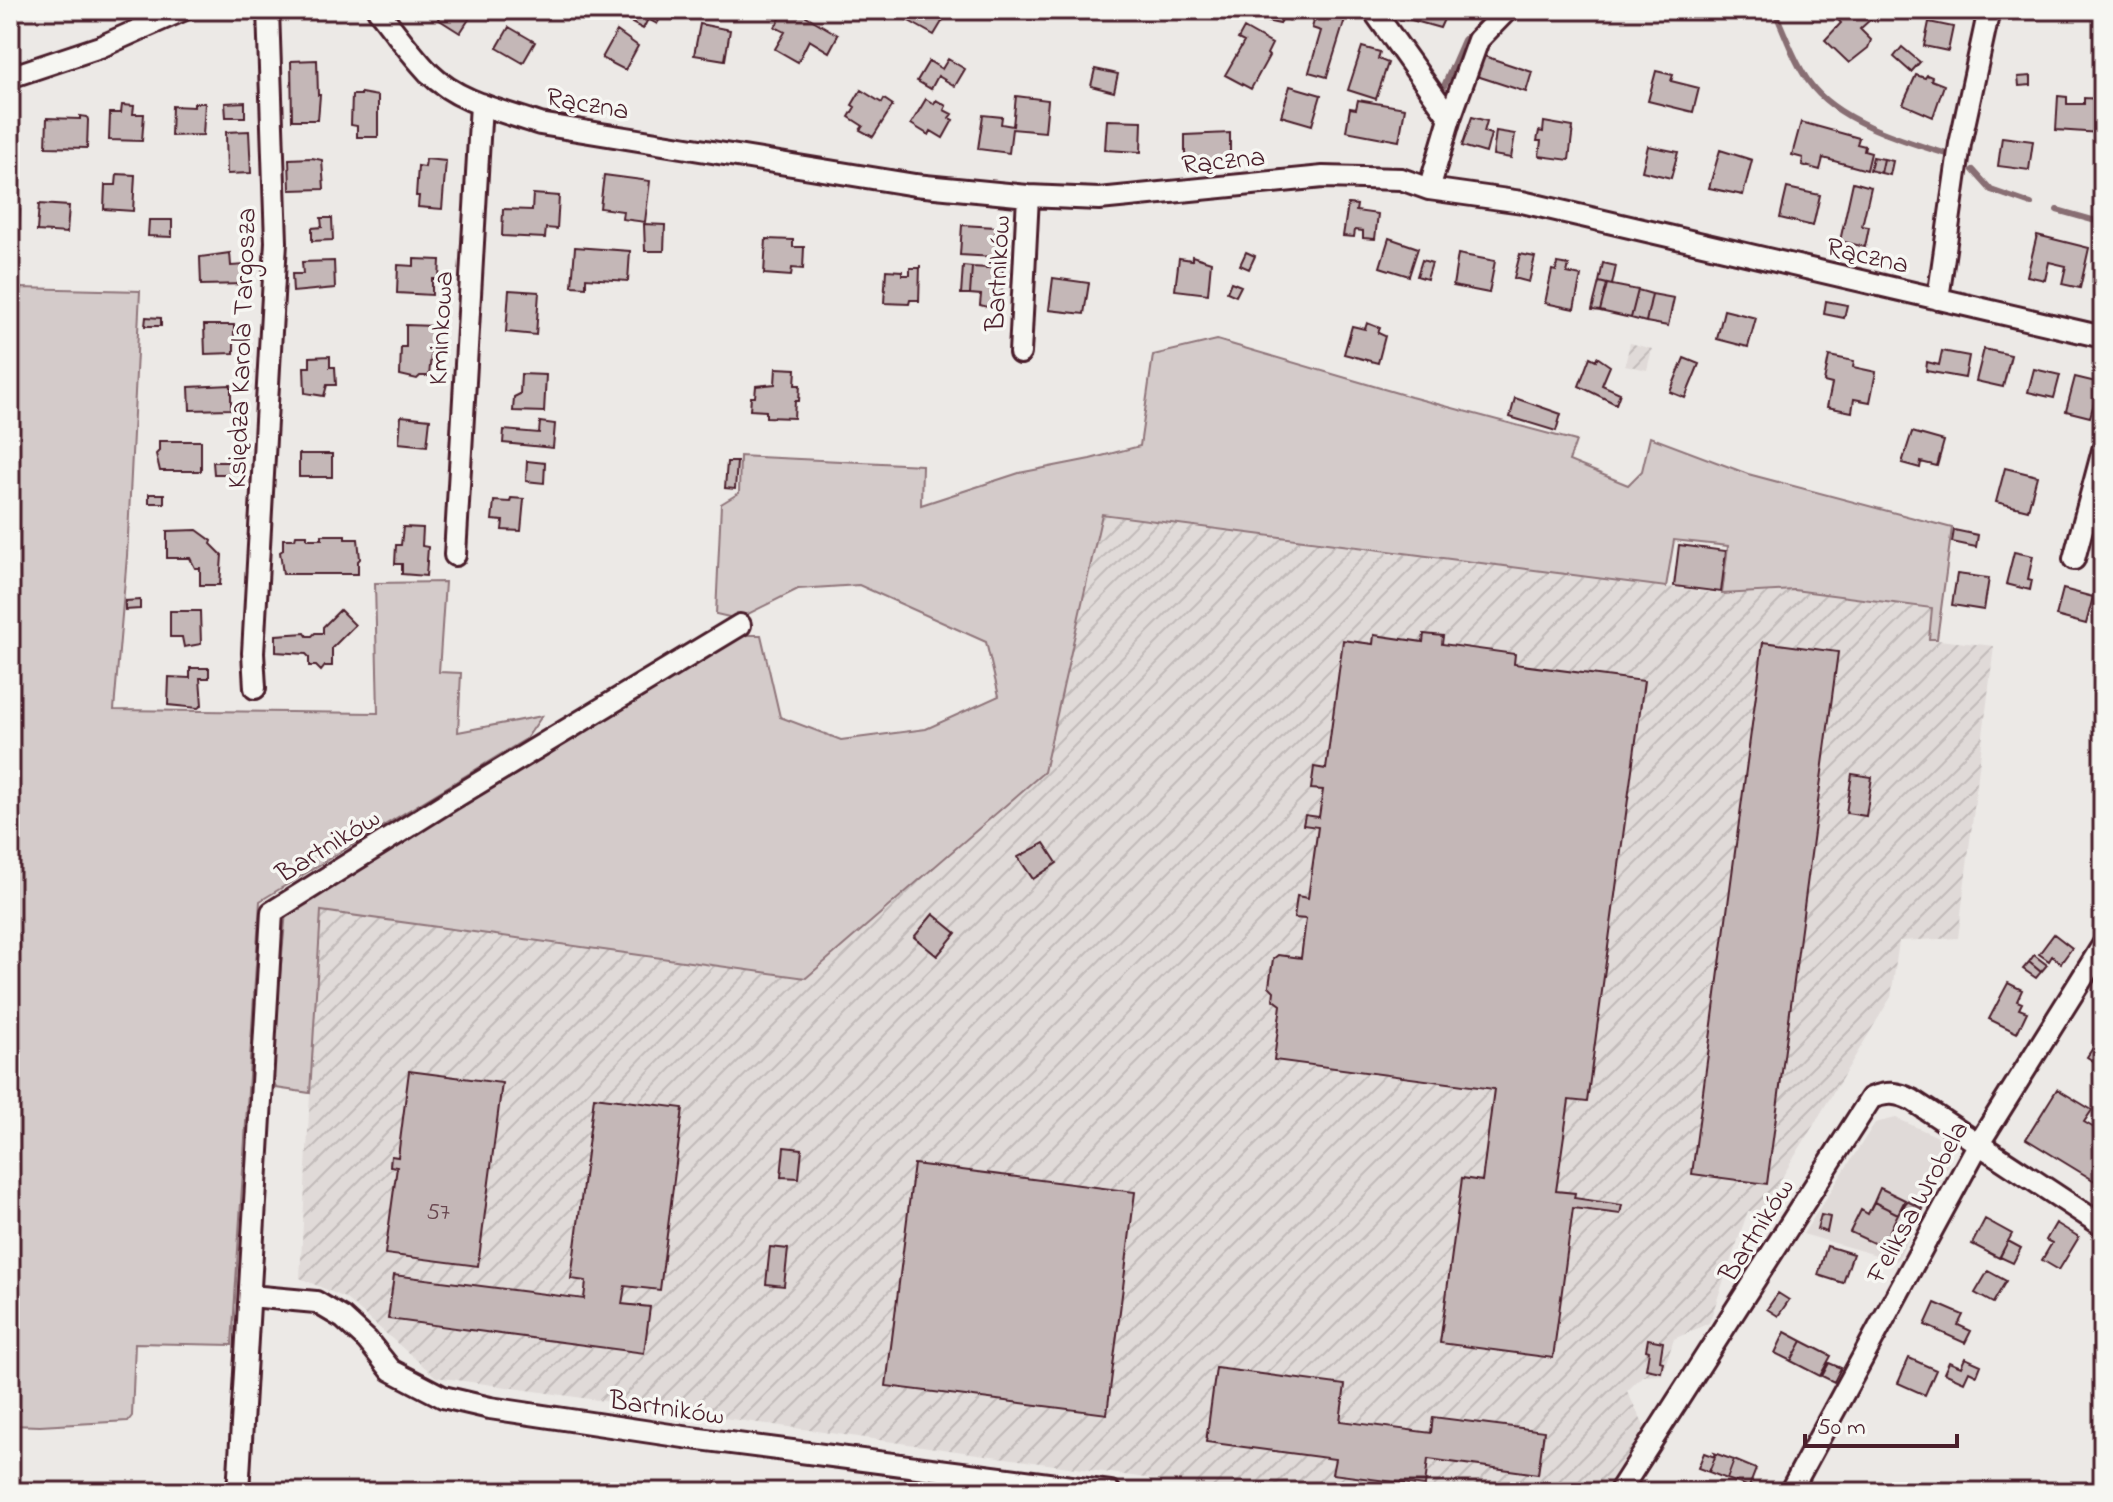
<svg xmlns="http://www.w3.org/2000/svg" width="2113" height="1502" font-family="'Indie Flower',sans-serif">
<defs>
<pattern id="industrial-furrows" width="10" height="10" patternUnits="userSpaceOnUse" patternTransform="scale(2)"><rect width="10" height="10" fill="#e0dad8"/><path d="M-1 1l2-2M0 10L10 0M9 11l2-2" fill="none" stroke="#c2bbba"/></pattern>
</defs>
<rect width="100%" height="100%" fill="#ece9e6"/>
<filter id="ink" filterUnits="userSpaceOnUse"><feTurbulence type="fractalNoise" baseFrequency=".0125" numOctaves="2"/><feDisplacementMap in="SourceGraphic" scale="16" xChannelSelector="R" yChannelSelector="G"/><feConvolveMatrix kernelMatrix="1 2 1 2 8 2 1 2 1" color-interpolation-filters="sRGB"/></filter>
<g filter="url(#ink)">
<!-- built -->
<path fill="#e0dad8" d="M1896 1118 1938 1137 1948 1148V1165L1897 1261 1803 1234 1875 1123Z"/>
<!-- industrial -->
<path fill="url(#industrial-furrows)" d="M1630 343 1652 349 1647 370 1625 365Z
M1102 514 1722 594 1794 590 1932 609 1929 639 1994 646 1958 938 1899 941 1891 997 1761 1212 1748 1211 1709 1323 1674 1339 1662 1375 1642 1376 1627 1391 1645 1428 1603 1492H1244L436 1377 345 1298 300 1278 320 911 806 978 1044 772Z"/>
<!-- grass -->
<path fill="#d4cbca" stroke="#8f757a" stroke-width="2" d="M20 288 140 291 127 556 114 710 378 713 375 583 445 582 439 672 461 673 458 732 542 716 526 739 260 901 232 1345 135 1343 132 1416 128 1421 40 1426 10 1425V364L15 363Z
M1217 340 1411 397 1576 441 1569 461 1628 485 1642 471 1650 437 1748 474 1952 528 1937 639H1929L1932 608 1794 590 1722 594 1728 546 1674 540 1666 587 1102 514 1044 772 806 978 321 911 310 1093 276 1088 271 1071 286 912 300 910V901L736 635H761L780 717 841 740 926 729 999 696 986 642 859 585 798 589 738 619 716 614 721 504 739 493 740 456 922 465 921 505 1019 473 1090 459 1140 446 1153 355Z"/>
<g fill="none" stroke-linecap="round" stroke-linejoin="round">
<!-- stream -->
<path stroke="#886e73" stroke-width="6" d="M1774 10C1785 33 1794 62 1809 82 1837 122 1905 141 1950 155
M1444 86 1464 40 1492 10
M1973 170 1991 190 2031 204
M2057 210 2103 223"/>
</g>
<!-- building -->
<path fill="#c4b7b7" stroke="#4a1f2b" stroke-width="2" d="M444 10H475L460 33 438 19Z
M638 10H665L657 24 648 19 643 29 632 23Z
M785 10H796L838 35 829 52 809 40 798 62 775 49 785 32 775 27Z
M913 10H949L934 35 907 20Z
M1259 10H1293L1289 20 1283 17 1280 24 1261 20 1262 17 1257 15Z
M1317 10H1340L1338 17 1345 19 1327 77 1309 72 1321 31 1312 28Z
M1404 10H1448L1440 28 1401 17Z
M1830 10H1862L1871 19 1860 29 1871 40 1868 48 1849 63 1825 40 1841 23Z
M1929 22 1953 27 1948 51 1924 46Z
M700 24 730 30 725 60 694 55Z
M509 27 535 42 523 63 497 48Z
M1244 28 1272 44 1267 54 1269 56 1251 89 1225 75 1244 42 1238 39Z
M617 31 638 46 625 70 602 58Z
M1362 47 1380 52 1378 59 1388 63 1376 99 1348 90Z
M1902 47 1920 62 1911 72 1894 57Z
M1484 56 1532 72 1526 92 1477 76Z
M948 59 965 69 955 86 938 76 931 89 917 81 929 61 942 69Z
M317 60 318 95H320L318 120H292L291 61Z
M1095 69 1118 74 1114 92 1091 86Z
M1656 71 1673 75 1671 81 1699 88 1693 112 1648 101Z
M1916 75 1925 78 1927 75 1932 77 1931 80 1944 85 1933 117 1903 104Z
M2031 76V85L2019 86 2018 77Z
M1290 86 1321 95 1312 125 1281 116Z
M861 90 882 103 884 99 893 105 873 137 860 130 863 126 849 117 855 107 852 105Z
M361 93 378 96V137H357V126L351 125 352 95H361Z
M1016 96 1048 100 1045 132 1012 129 1009 153 978 149 983 115 1002 117 1001 124 1013 126Z
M2058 96 2067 97V104H2084V98L2102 99 2100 133 2056 130Z
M926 99 934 104 936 100 946 106 944 110 952 114 949 118 953 120 943 138 931 131 929 135 911 124Z
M1358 100 1405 108 1399 141 1346 131 1350 108 1356 109Z
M245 102V117H226L225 103Z
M194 103H205L203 135 171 136 172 106 194 107Z
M122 105 134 106 133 114H144L142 141 109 140 110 113H121Z
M80 116 87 117 88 120 87 148 46 147 47 118 80 119Z
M1472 117 1487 121 1484 132 1491 134 1486 153 1462 146Z
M1107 120 1142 121 1141 152 1105 150Z
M1544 122 1573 127 1569 160 1539 156 1541 141H1537L1539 131 1543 132Z
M1801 122 1859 138 1857 144 1865 146 1864 151 1871 153 1867 170 1823 158 1820 170 1802 165 1803 158 1792 155Z
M10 128H17V155H10Z
M249 131 251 173 227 174 226 132Z
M1496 131 1515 134 1511 158 1493 155Z
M1230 133V160H1198L1199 166H1185V135Z
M2002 137 2033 141 2029 170 1998 166Z
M1648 146 1678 152 1671 178 1642 171Z
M1720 150 1752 160 1743 195 1709 188Z
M1873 157 1884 159 1881 173 1870 170Z
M312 158 322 160 324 189 290 190 289 159Z
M426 159 446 161 442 209 418 207 419 196H416L418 166 425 167Z
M1884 159 1893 161 1890 175 1881 173Z
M117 174 135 175 133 211 104 209 105 185H116Z
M604 175 650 181 645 222 622 219 623 211 600 208Z
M1853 182 1871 187 1862 226 1869 227 1865 247 1840 241Z
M1787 188 1820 195 1813 226 1780 218Z
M533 194 559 196 557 229 546 228 545 238 502 236 503 209 532 210Z
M39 204 69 206 67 233 37 231Z
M1348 204 1357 205 1356 211 1378 214 1375 239 1363 238V231L1355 230 1354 237 1343 236Z
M10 209 20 210 18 235H10Z
M321 218H332L333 240 312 241V228L322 227Z
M149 220H172V237L148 236Z
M644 224 665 225 664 251H645Z
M962 225 996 227 994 257 960 255Z
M2037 235 2089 248 2080 288 2062 284 2066 266 2049 262 2045 280 2027 276Z
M1389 238 1418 248 1409 276 1380 267Z
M766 239 793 240V247H804L803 269 792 268 791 276 764 274Z
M575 247 630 251 628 281 586 278V287L572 286Z
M1246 252 1255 256 1249 269 1240 265Z
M230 253 231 266 246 265V284L201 285 200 257Z
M1458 254 1495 261 1489 293 1453 286Z
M1520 254 1535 257 1529 282 1514 278Z
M1192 256 1211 262 1208 294 1175 290 1179 258 1192 260Z
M414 259 440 260 439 279H432V295L397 293 398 265 414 266Z
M1422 260 1432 263 1427 279 1417 276Z
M334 261 335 288 293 292 292 274H303L302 262Z
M1557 263 1569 265 1567 273 1581 276 1574 309 1545 303 1552 270 1556 271Z
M1603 263 1616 266 1612 285 1599 282Z
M920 265 919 303V300H910L909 304 884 303 886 270 902 271V275H910V268H920Z
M963 266 972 267 970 294H961Z
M972 267 1003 269 1002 296H995L994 306 991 308 980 305 981 295 970 294Z
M1053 278 1089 283 1084 314 1049 310Z
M1231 282 1241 286 1236 296 1227 292Z
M1599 282 1607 284 1600 311 1592 310Z
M1607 284 1638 290 1631 318 1600 311Z
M509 290 539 292 536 335 506 332Z
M1638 290 1652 294 1646 322 1631 318Z
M1652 294 1674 298 1668 326 1646 322Z
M1826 301 1847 305 1844 318 1824 314Z
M1724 310 1756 318 1748 347 1717 339Z
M146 317 161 318V326H145Z
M1367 323 1380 328 1378 333 1385 336 1378 363 1344 354 1352 326 1365 329Z
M204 325H234V353L205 354Z
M406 325 434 326 429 376H420L417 379 400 375 401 347H406Z
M1984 349 2011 355 2003 387 1976 381Z
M1942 351 1969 356 1965 378 1926 371 1927 362 1939 365Z
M330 356V367H335L336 385H327L324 396 305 393 304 367H310V357Z
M1829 356 1854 361 1853 367 1876 372 1870 402 1854 399 1852 412 1827 407 1832 384 1824 382Z
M1590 357 1596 360 1597 357 1610 366 1602 385 1620 393 1616 404 1579 386Z
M1684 358 1699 364 1685 398 1670 392Z
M776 368 796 369 795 385H800L799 401H795L794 418 766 417V411L750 410 751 397H755L756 386 775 384Z
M2034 369 2060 375 2054 398 2028 392Z
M521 374 546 375 544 412 513 411 514 397 520 394Z
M2075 377 2100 383 2090 417 2066 411Z
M231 385V409L190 410 189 387Z
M1515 398 1561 414 1556 431 1510 417Z
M401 416 430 419 427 446 399 443Z
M540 422 555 424 553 448 503 443 504 430 539 433Z
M1912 432 1944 441 1937 466 1921 462 1920 468 1902 463Z
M159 441H201V471H160L156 454 159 451Z
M299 454H332V477H299Z
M527 461 545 463 544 483 526 481Z
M213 462H236V474H214Z
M727 462H737L735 489 725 488Z
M2005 468 2037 476 2028 510 1996 502Z
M149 494H164V503H149Z
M511 498 524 499 521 531 502 530 503 521 492 520 494 501 510 502Z
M403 527 423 528 422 546 428 547 426 576 402 574V564H395L396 545H401Z
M197 530 212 541 211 544 222 555 220 585H200V568H195L190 558H167V531Z
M1954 530 1978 535 1976 547 1952 542Z
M296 535H307V539H322V535H345V539H358L360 559 358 561V574H283L280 552 283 550V539H295Z
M1679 545 1726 551 1721 592 1674 586Z
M2014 552 2033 556 2028 579 2032 580 2030 590 2006 584Z
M1957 574 1989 578 1984 610 1952 605Z
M2063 589 2093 597 2086 624 2056 616Z
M140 600V609L125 610V601Z
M340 610 355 625 332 648V666H325L321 671 316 666H309V657L306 654 276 652V635L305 633 307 636H312L315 633H323V627Z
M170 611H200L201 644 184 647 182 637H170Z
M1424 634 1443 636 1442 644 1515 654 1514 664 1644 681 1587 1102 1569 1100 1556 1191 1575 1193 1574 1198 1622 1205 1620 1214 1573 1208 1553 1358 1440 1343 1462 1178 1482 1181 1494 1089 1274 1060 1281 1005 1273 999 1274 991 1269 986 1273 959 1278 955 1301 958 1306 919 1294 918 1297 896 1308 898 1318 827 1303 825 1305 815 1319 817 1323 790 1311 789 1314 767 1326 769 1343 640 1373 644 1374 635 1423 642Z
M1763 642 1838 652 1767 1184 1692 1174Z
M190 668H209V678H200L202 705 198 708 168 705 169 677 190 678Z
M1852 774 1872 777 1866 816 1846 813Z
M1044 843 1057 863 1033 879 1018 857Z
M933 914 956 933 937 956 914 937Z
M2054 934 2072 948 2061 963 2052 956 2049 961 2039 954Z
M2034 955 2047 965 2041 972 2029 962Z
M2029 962 2041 972 2036 978 2023 969Z
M2008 983 2022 990 2017 1001 2022 1003 2019 1009 2027 1012 2017 1033 1989 1019Z
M2102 1034H2103V1067L2087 1057Z
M409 1071 502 1083 478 1266 385 1254 397 1167 390 1166 391 1156 398 1157Z
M2057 1089 2092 1110 2084 1122 2103 1133V1186L2026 1139Z
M594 1097 683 1108 660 1290 625 1286 622 1304 650 1307 644 1353 388 1319 394 1275 584 1299 586 1281 571 1279Z
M784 1147 802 1149 799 1178 781 1177Z
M914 1164 1135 1192 1107 1414 886 1386Z
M1880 1188 1905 1200 1898 1214 1874 1202Z
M1907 1201 1923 1209 1919 1217 1902 1209Z
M1874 1202 1898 1214 1882 1247 1850 1232 1861 1210 1868 1214Z
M1821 1215 1830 1217 1827 1232 1817 1229Z
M1985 1219 2012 1234 1999 1258 1972 1244Z
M2056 1223 2079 1237 2059 1270 2042 1260 2052 1243 2046 1240Z
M2008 1241 2021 1248 2013 1263 2000 1257Z
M1827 1246 1853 1254 1843 1283 1818 1275Z
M770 1247 788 1249 784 1286 766 1284Z
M1988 1271 2006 1281 1993 1303 1975 1293Z
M1778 1293 1789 1300 1778 1316 1767 1309Z
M1935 1303 1963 1315 1958 1325 1971 1331 1965 1343 1925 1325Z
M1785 1332 1802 1341 1791 1361 1775 1353Z
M1648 1339 1663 1342 1660 1361 1663 1362 1661 1372 1646 1369 1649 1351 1646 1350Z
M1802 1341 1831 1356 1820 1376 1791 1361Z
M1909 1358 1936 1370 1925 1395 1898 1383Z
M1965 1358 1981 1365 1977 1375 1969 1371 1964 1382 1944 1373 1949 1362 1961 1367Z
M1829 1363 1841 1368 1834 1382 1822 1376Z
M1216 1368 1345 1385 1340 1421 1431 1433 1433 1417 1544 1431 1538 1474 1428 1459 1425 1486 1332 1474 1335 1459 1206 1442Z
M1704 1453 1715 1457 1709 1472 1698 1468Z
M1714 1453 1734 1460 1727 1479 1709 1472 1715 1457Z
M1734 1460 1756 1469 1749 1487 1727 1479Z"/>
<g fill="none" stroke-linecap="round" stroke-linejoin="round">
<defs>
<path id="minor" d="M378 10C394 31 411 54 429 73 458 102 502 111 540 124L915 185 1028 196 1099 199 1323 177 1401 179 1429 189 1522 202 2103 337
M1373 10 1450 118 1429 189
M10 77 100 47 183 10
M1450 118 1478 40 1507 10
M1938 299 1960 144 1989 10
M1020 353 1028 196
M455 555 481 104
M2074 559 2103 450
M255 688 253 653 276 242 268 10
M250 1296 316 1302 343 1318 367 1340 391 1370 443 1397 490 1408 684 1437 1110 1492
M238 1492 272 912 449 801 740 625
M1619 1492 1871 1098C1887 1092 1897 1092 1912 1100L2103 1226
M1790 1492 1978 1145 2103 945"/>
</defs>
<!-- minor casing -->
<use href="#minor" stroke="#4a1f2b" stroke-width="26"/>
<!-- minor -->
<use href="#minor" stroke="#f6f6f2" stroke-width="20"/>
</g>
</g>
<g text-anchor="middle" stroke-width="7" stroke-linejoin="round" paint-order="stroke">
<!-- number labels -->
<g font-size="24" fill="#68454e">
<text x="438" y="1219">57</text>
</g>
<!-- street labels -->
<g font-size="28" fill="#4a1f2b" stroke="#f6f6f2">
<text transform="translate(588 102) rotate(10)" y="10">Rączna</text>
<text transform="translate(1223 159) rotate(-6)" y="10">Rączna</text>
<text transform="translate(1868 254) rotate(13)" y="10">Rączna</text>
<text transform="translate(996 273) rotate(-87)" y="10">Bartników</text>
<text transform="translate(439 328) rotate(-87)" y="10">Kminkowa</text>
<text transform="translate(240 348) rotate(-88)" y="10">Księdza Karola Targosza</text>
<text transform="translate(327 844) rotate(-32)" y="10">Bartników</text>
<text transform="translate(1916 1201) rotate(-61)" y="10">Feliksa Wrobela</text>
<text transform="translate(1755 1229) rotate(-58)" y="10">Bartników</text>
<text transform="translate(667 1406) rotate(8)" y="10">Bartników</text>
</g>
</g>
<!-- margin -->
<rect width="2113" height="1502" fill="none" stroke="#f6f6f2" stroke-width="40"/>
<rect x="20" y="20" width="2073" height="1462" fill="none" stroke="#4a1f2b" stroke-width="3" filter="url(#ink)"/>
<!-- scale -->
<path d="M1805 1434v12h152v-12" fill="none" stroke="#4a1f2b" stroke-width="4"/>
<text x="1817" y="1434" font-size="24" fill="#4a1f2b" stroke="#f6f6f2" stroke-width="6" paint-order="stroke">50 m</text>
</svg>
